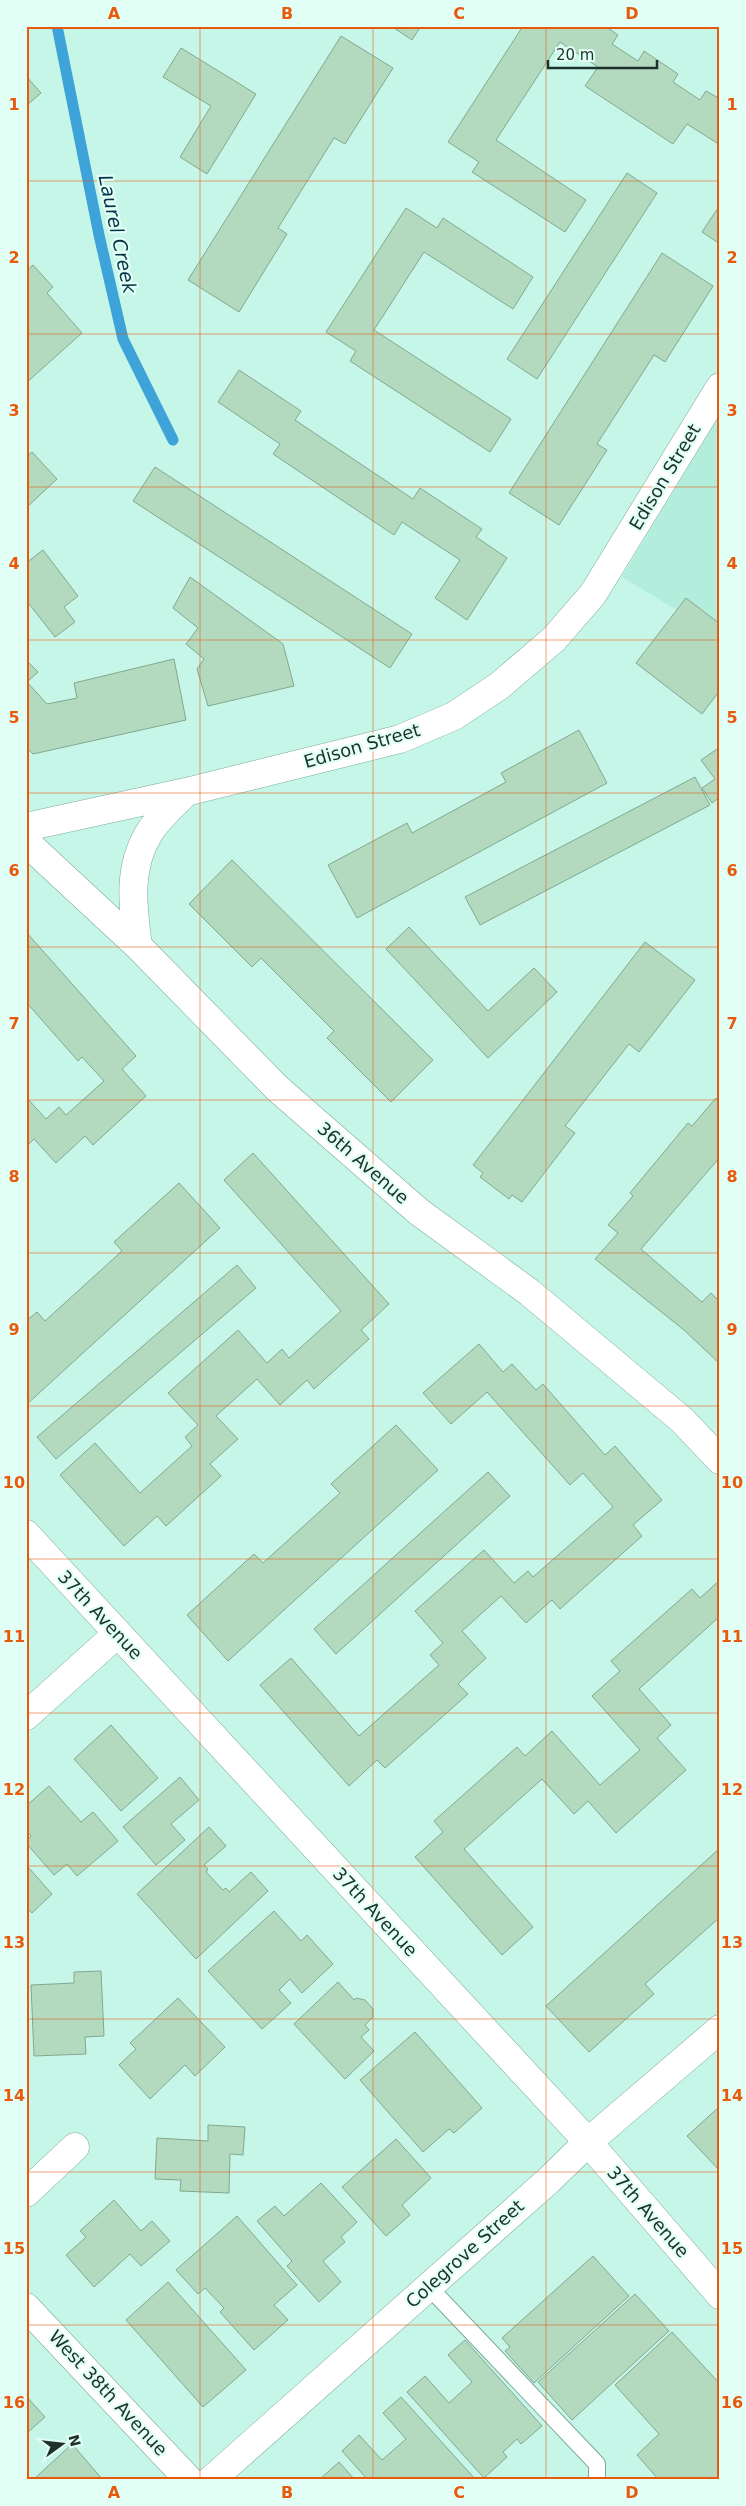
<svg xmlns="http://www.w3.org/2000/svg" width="746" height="2506" font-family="'DejaVu Sans',sans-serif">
<rect width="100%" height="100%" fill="#c5f6e8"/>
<!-- built -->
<path fill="#b3eedd" d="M720 414V636L622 577Z"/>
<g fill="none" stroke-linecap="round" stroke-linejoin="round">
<!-- stream -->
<path stroke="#3da3d8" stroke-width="11" d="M57 26 99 235 123 339 173 440"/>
</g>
<!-- building -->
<path fill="#b3d9bf" stroke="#83a88f" d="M391 26H421L412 40Z
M523 26H605L618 35 612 44 638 61 644 51 678 74 673 82 700 100 706 91 720 99V145L687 124 673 144 585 86 598 67 560 42 496 140 586 200 565 232 472 172 479 162 448 142Z
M341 36 393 68 345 144 334 138 278 228 287 234 239 312 188 280Z
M181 48 256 94 207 174 180 157 211 106 163 77Z
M26 76 41 93 26 106Z
M627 173 657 193 537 379 507 359Z
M720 205V244L702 232Z
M406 208 437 228 443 218 533 277 513 309 424 252 374 330 511 419 490 452 350 361 356 351 326 332Z
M662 253 713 286 665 362 654 355 597 444 607 450 559 525 509 493Z
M33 265 53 287 47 293 82 333 26 383V271Z
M239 370 301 411 295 420 413 499 420 488 482 529 476 537 507 558 467 620 435 598 460 560 402 522 394 535 273 454 280 444 218 402Z
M32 452 57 479 26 508V457Z
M155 467 412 634 390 668 133 501Z
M43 550 78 596 64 607 75 622 55 637 26 600V563Z
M190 577 283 644 294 686 208 706 197 669 204 659 186 644 198 628 173 608Z
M686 598 720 624V690L702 714 636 663Z
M174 659 186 720 33 754 26 747V660L38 672 27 682 47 704 77 698 74 683Z
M579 730 607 783 357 918 328 865 407 823 412 833 506 782 501 773Z
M720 747V797L712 803 702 788 715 779 701 760Z
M695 777 710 805 480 925 465 897Z
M232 860 433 1060 391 1102 327 1038 334 1031 261 958 252 967 189 904Z
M409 927 488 1011 534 968 557 992 488 1058 386 949Z
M27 933 136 1056 122 1069 146 1096 93 1145 85 1136 56 1163 34 1139 26 1147V1097L46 1119 59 1107 66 1115 104 1081 82 1057 78 1061 26 1002Z
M645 942 695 980 639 1052 629 1044 565 1126 575 1133 522 1202 512 1195 509 1199 480 1177 483 1173 473 1165Z
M716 1098 720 1102V1157L641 1249 702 1302 711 1293 720 1302V1364L684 1330 595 1259 618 1233 608 1225 633 1196 630 1193 688 1123 692 1126Z
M253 1153 389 1304 361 1330 369 1339 314 1389 307 1380 280 1405 257 1379 216 1416 238 1439 210 1464 221 1476 166 1526 157 1516 124 1546 60 1475 95 1443 140 1493 192 1446 185 1437 198 1425 168 1393 238 1330 267 1363 282 1349 289 1358 341 1311 224 1180Z
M179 1183 220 1228 26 1405V1321L37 1312 45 1321 122 1251 114 1242Z
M237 1265 256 1288 56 1459 37 1437Z
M479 1344 503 1372 512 1364 536 1390 543 1384 605 1455 615 1446 662 1500 633 1525 642 1536 560 1609 552 1600 526 1623 501 1596 462 1631 486 1658 458 1684 468 1694 385 1768 377 1760 349 1786 260 1685 291 1658 359 1736 439 1665 430 1655 443 1643 415 1611 484 1550 514 1583 528 1571 533 1577 613 1507 583 1473 570 1485 487 1392 451 1424 423 1393Z
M396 1425 438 1470 228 1661 187 1615 254 1554 263 1563 340 1493 331 1484Z
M488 1472 510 1496 336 1654 314 1629Z
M720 1580V1620L718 1618 639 1689 671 1725 657 1738 686 1770 616 1833 588 1801 574 1814 542 1779 464 1849 533 1927 502 1955 415 1857 443 1832 434 1821 517 1747 525 1756 552 1731 600 1785 640 1750 592 1696 620 1671 611 1661 692 1589 700 1598Z
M111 1725 158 1778 121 1811 74 1759Z
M180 1777 199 1800 171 1824 185 1840 156 1865 123 1827Z
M49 1786 81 1822 93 1812 118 1841 77 1876 67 1864 54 1875 26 1843 31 1836 26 1831V1806Z
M209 1827 226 1846 204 1865 208 1869 206 1872 223 1890 226 1888 229 1892 251 1872 268 1891 196 1959 137 1894Z
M720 1848V1917L645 1984 654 1994 589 2052 546 2006Z
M28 1867 52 1894 32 1913 26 1907Z
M274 1911 301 1941 307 1935 333 1964 302 1993 290 1979 279 1990 291 2003 262 2029 208 1971Z
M101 1971 104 2036 85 2037 86 2054 34 2056 31 1985 74 1983V1972Z
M338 1982 354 2000 356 1998 365 2000 373 2009V2017L365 2025 369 2030 361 2037 374 2051 345 2079 294 2024Z
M178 1998 225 2047 195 2076 185 2065 150 2099 119 2065 136 2049 130 2043Z
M415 2032 482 2108 454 2133 449 2129 423 2152 360 2080Z
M720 2106V2171L687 2136Z
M208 2125 245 2127 243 2155 230 2154 229 2193 180 2191 181 2180 155 2179 157 2138 208 2141Z
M396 2139 431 2178 402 2205 410 2215 386 2236 342 2187Z
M321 2183 357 2222 341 2237 345 2242 323 2261 341 2282 319 2302 287 2266 292 2261 257 2221 275 2206 284 2216Z
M114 2200 141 2231 152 2221 170 2241 141 2266 130 2254 94 2287 66 2255 86 2237 80 2231Z
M237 2216 297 2285 274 2305 288 2320 254 2350 220 2312 224 2308 205 2288 198 2294 176 2270Z
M593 2256 629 2296 534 2383 505 2351 510 2347 502 2338Z
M168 2282 246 2370 203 2407 126 2320Z
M635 2294 669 2331 572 2420 538 2382Z
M672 2332 720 2384V2480H659L637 2455 659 2434 615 2385Z
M465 2340 542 2426 521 2444 517 2439 503 2452 507 2457 484 2478 407 2392 425 2376 449 2403 472 2382 448 2355Z
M26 2396 45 2417 26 2434Z
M401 2397 476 2480H368L342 2451 359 2435 382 2460 406 2439 383 2413Z
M72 2444 103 2480H33Z
M339 2462 355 2480H319Z"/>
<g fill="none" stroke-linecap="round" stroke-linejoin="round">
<defs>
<path id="lane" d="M428 2286 597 2464V2480"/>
<path id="street" d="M26 827 186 792 400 739 454 716 499 686 554 639 593 594 720 387
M26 842 138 946 277 1088 419 1212 529 1292 682 1420 720 1460
M138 946C133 907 127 869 149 833 158 818 174 805 186 792
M26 1534 588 2142 720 2295
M26 1716 117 1634
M26 2193 75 2147
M26 2307 189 2480
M211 2480 549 2180 588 2142 720 2029"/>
</defs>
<!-- lane casing -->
<use href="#lane" stroke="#7baa9d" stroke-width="18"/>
<!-- street casing -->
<use href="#street" stroke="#7baa9d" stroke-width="29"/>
<!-- lane -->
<use href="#lane" stroke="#fff" stroke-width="16"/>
<!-- street -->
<use href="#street" stroke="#fff" stroke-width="28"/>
</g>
<!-- grid -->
<path fill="none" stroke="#e8590c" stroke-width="1" stroke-opacity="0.55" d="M200 26V2480M373 26V2480M546 26V2480M26 181H720M26 334H720M26 487H720M26 640H720M26 793H720M26 947H720M26 1100H720M26 1253H720M26 1406H720M26 1559H720M26 1713H720M26 1866H720M26 2019H720M26 2172H720M26 2325H720"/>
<g text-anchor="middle" stroke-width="4.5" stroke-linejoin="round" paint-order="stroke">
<!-- street labels -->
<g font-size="18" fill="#1e312c" stroke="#e2fff6">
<text transform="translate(665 477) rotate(-59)" y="6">Edison Street</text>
<text transform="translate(362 746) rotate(-16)" y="6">Edison Street</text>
<text transform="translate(363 1163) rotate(41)" y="6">36th Avenue</text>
<text transform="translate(100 1615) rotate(47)" y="6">37th Avenue</text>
<text transform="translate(375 1912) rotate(47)" y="6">37th Avenue</text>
<text transform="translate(648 2212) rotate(49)" y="6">37th Avenue</text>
<text transform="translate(465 2254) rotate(-42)" y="6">Colegrove Street</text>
<text transform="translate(108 2393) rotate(47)" y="6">West 38th Avenue</text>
</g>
<!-- water labels -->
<g font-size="19" font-style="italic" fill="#053349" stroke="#e2fff6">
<text transform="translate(118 234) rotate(78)" y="7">Laurel Creek</text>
</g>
</g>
<!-- border -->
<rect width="746" height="2506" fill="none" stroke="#e2fff6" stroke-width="55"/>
<!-- north arrow -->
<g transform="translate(62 2444) rotate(75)" stroke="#e2fff6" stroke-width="4" paint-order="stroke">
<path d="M0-4L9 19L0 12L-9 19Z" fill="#1e312c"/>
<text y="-8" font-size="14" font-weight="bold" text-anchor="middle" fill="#1e312c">N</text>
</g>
<!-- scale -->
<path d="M548 60v8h109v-8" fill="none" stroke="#1e312c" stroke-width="2.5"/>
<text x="556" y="60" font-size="15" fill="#1e312c" stroke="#e2fff6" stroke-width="4" paint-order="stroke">20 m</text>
<rect x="28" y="28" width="690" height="2450" fill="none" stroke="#e8590c" stroke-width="2"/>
<g font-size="16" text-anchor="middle" font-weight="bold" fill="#e8590c">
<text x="114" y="19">A</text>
<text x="287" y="19">B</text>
<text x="459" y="19">C</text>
<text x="632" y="19">D</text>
<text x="14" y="110">1</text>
<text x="732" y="110">1</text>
<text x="14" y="263">2</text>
<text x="732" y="263">2</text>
<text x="14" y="416">3</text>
<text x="732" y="416">3</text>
<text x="14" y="569">4</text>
<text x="732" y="569">4</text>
<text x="14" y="723">5</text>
<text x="732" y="723">5</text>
<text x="14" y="876">6</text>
<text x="732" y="876">6</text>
<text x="14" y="1029">7</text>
<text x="732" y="1029">7</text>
<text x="14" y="1182">8</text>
<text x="732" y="1182">8</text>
<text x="14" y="1335">9</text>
<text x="732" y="1335">9</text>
<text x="14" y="1488">10</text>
<text x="732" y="1488">10</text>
<text x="14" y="1642">11</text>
<text x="732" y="1642">11</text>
<text x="14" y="1795">12</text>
<text x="732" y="1795">12</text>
<text x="14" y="1948">13</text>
<text x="732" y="1948">13</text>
<text x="14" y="2101">14</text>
<text x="732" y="2101">14</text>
<text x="14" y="2254">15</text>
<text x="732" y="2254">15</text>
<text x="14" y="2408">16</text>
<text x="732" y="2408">16</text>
<text x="114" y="2498">A</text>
<text x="287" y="2498">B</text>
<text x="459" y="2498">C</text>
<text x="632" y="2498">D</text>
</g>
</svg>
